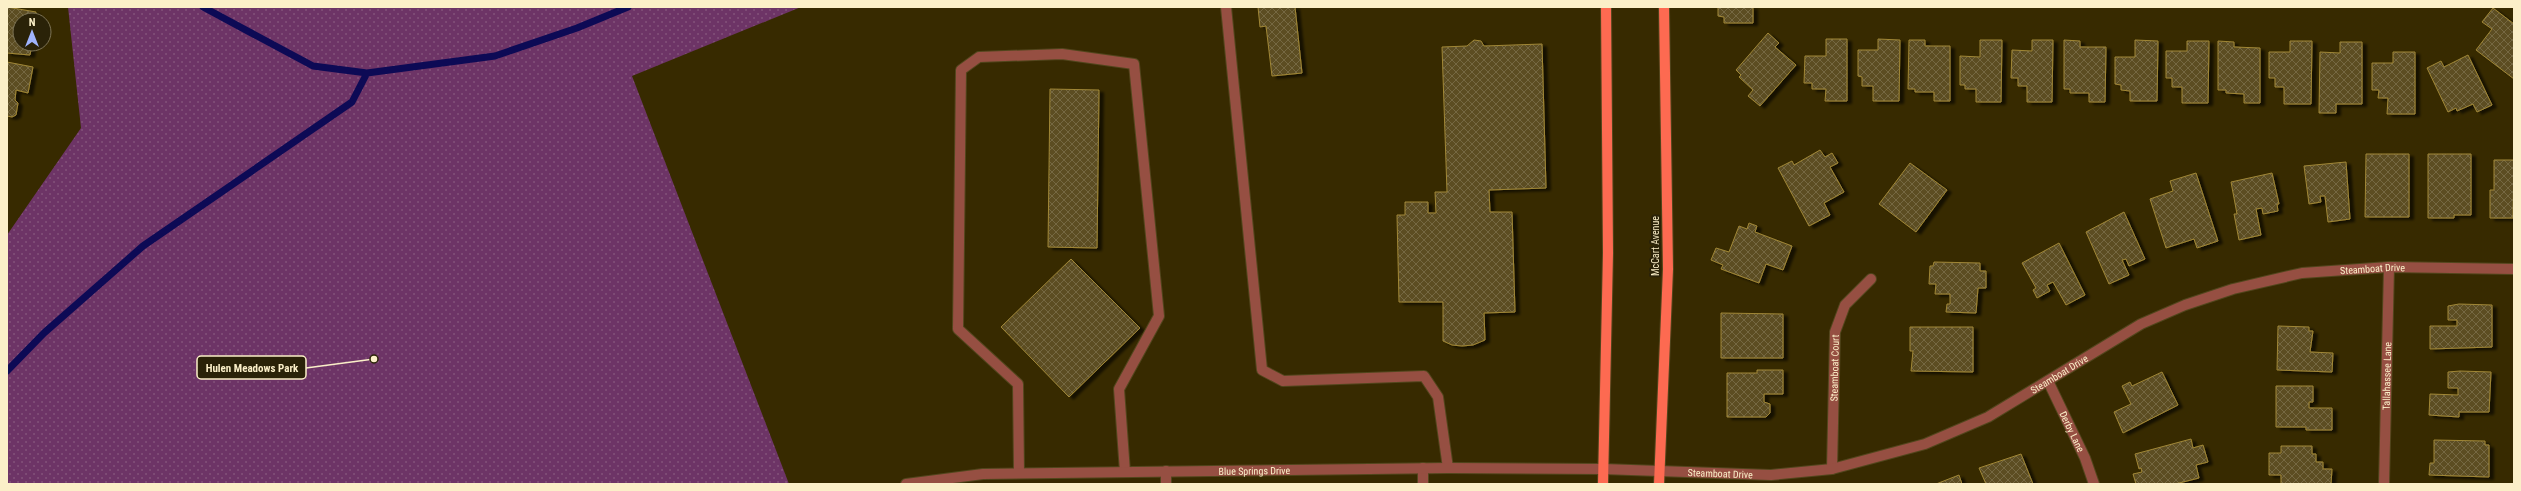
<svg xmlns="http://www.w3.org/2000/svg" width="2521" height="491" font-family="'Roboto Condensed',sans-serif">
<defs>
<pattern id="park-dots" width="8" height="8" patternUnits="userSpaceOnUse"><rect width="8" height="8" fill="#6d3466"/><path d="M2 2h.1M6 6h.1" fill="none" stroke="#83527a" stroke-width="1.8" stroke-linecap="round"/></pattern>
<pattern id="building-cross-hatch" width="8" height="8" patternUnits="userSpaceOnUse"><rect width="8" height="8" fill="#5c4e24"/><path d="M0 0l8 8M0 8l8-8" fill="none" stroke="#746842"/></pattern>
<filter id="shadow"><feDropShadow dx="4.5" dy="2.5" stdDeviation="1" flood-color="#0009"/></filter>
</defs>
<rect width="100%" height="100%" fill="#372a00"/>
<!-- park -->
<path fill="url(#park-dots)" d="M68 7H801L632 76 789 484H7V235L81 128Z"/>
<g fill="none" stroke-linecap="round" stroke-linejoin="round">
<!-- stream -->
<path stroke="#0d0a55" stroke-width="7" d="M203 7 313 66 367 73
M7 371 44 333 143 246 352 102 367 73 495 56 577 28 628 7"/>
</g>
<!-- building -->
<path fill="url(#building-cross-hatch)" stroke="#a18736" filter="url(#shadow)" d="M7 7 36 12 35 20H20V44H32L30 55 7 53Z
M1258 7H1295L1302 73 1272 76 1266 26 1260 27Z
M1718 7H1753V23H1724V17L1718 16Z
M2493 8 2514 24V79L2476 50 2492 29 2482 22Z
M1768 33 1779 43 1775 47 1796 65 1760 106 1748 96 1753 90 1739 77 1741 75 1736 70Z
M1826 39H1847V101H1825L1826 89H1812V83H1804L1805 56H1826Z
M1878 39 1900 40 1899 101H1873V86H1862V77L1858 76V50H1878Z
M1474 40 1481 41 1484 46 1542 44 1546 188 1489 190 1490 212H1512L1515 312 1484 313 1485 340 1473 345 1462 346 1452 345 1443 341V302H1399L1397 215H1405V202H1428V213H1436L1435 192H1447L1442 47 1467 46Z
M1909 40H1925V46H1950V101H1934V92H1915V89H1908Z
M1980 40H2002L2001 102H1976V89H1965V85H1960V56L1980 57Z
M2032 40H2053L2052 102H2027V86H2018V78H2011L2012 50 2032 51Z
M2064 40 2080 41V47H2106L2105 102H2089V93H2070V89H2064Z
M2135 40 2158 41 2157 101H2130V91L2121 90V85L2115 84V57H2135Z
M2187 41H2209L2208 103H2182V87H2172V78H2166V51H2187Z
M2218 41 2234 42V47L2260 48V103H2244V94L2226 93V90H2218Z
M2290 41H2312L2311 104H2284V87H2275V78H2269V52H2290Z
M2340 42H2362V104H2336V113H2319L2320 52 2340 53Z
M2393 52H2415V114H2387L2388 98H2378L2379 90H2372V63H2393Z
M2468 55 2492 105 2477 112 2473 104 2457 111 2456 108 2448 112 2427 68 2441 61 2444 67Z
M7 62 33 67 28 93 16 90 15 100 18 103 16 115 12 117 7 116Z
M1050 89 1099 90 1097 248 1048 247Z
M1820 150 1825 157 1832 153 1838 163 1830 167 1844 192 1824 203 1830 215 1809 226 1778 168 1792 161 1794 165Z
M2366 154H2409V217H2365Z
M2428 154H2471V215H2454V218H2428Z
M2494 160H2514L2513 218H2490V190H2494Z
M2346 162 2350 219 2328 222 2325 196H2320L2321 202 2309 204 2304 166Z
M1910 163 1947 190 1916 232 1879 204Z
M2196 173 2218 241 2197 248 2194 239 2166 248 2150 199 2173 191 2170 181Z
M2272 173 2279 204H2277L2278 211 2263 214 2262 208 2256 209 2261 235 2239 240 2234 214H2237L2231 182Z
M2124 212 2145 259 2129 266 2126 259 2122 260 2129 275 2109 284 2086 232Z
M1749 223 1757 226 1755 232 1792 246 1783 270 1766 264 1759 283 1721 269 1723 265 1711 260 1716 248 1729 252 1739 226 1747 229Z
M2059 243 2085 295 2066 305 2053 282 2047 285 2050 291 2037 298 2033 290 2036 288 2022 263Z
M1071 259 1140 328 1069 397 1001 327Z
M1934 262 1980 263V271H1986V288H1978L1976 313 1946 312 1947 304H1950V294H1935L1936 284H1929L1930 266H1933Z
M2459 304 2492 305V347L2430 349V326H2457V320H2448V306Z
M1721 313 1783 314V358H1721Z
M2278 326 2309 327V331H2313L2310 352 2333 353 2332 372 2277 370Z
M1910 327H1973V372L1911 371 1913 351H1910Z
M1757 370H1783V394H1764V402L1770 404V413L1766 417H1727V373H1757Z
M2460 371 2491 372 2489 412H2459V417L2429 415 2430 394 2458 395V388H2448V372Z
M2162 372 2178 405 2123 433 2114 412 2131 404 2122 386 2130 382 2132 386Z
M2276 386H2313V402H2309V408H2332V430H2306V427H2276Z
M2191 439 2193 448 2203 445 2208 462 2196 465 2199 478 2175 484H2136L2133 474 2142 472 2141 468 2139 469 2135 454Z
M2434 440 2485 441V445H2489V477L2429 475 2430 463H2434Z
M2281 446H2312V454H2316V462H2323V469H2332L2331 484H2281V475H2269V453H2281Z
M2021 454 2033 484H1986L1979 468Z
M1959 475 1962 484H1936Z"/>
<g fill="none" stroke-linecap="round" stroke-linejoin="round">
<defs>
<g id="minor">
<path d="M1226 7 1262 370 1283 381 1424 376 1438 397 1448 468"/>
<path id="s1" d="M2048 381 2085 458 2094 484"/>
<path d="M1423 468V484"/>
<path id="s2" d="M1832 469 1835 332 1845 305 1871 279"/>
<path d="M1019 473 1018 384 958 329 961 70 979 57 1062 54 1134 64 1159 316 1119 389 1125 472"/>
<path id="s3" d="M906 484 983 474 1448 468 1603 469 1771 475 1832 469 1925 444 1988 417 2141 324 2185 305 2233 289 2302 273 2389 267 2514 269"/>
<path d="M1166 484V471"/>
<path id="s4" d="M2384 484 2389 267"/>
</g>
<path id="major" d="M1603 484 1608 253 1606 7
M1659 484 1668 269 1664 7"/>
</defs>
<!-- minor casing -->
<use href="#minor" stroke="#52461c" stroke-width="12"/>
<!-- major casing -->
<use href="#major" stroke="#52461c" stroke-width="12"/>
<!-- minor -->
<use href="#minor" stroke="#964f42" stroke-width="10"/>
<!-- major -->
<use href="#major" stroke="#fd6a51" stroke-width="10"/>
</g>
<g text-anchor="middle" stroke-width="4" stroke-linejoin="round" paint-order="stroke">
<!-- street labels -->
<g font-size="10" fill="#fbefc8" stroke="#2a2208">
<text transform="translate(1655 246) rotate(-90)" y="4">McCart Avenue</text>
<text dy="4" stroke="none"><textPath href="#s3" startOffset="1511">Steamboat Drive</textPath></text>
<text dy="4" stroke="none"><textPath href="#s2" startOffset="101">Steamboat Court</textPath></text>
<text dy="4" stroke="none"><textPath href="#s3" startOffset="1175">Steamboat Drive</textPath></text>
<text dy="4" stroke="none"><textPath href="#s4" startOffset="108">Tallahassee Lane</textPath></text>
<text dy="4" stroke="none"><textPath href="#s1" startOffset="56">Derby Lane</textPath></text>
<text dy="4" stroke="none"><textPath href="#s3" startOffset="349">Blue Springs Drive</textPath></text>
<text dy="4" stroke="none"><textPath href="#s3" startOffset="815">Steamboat Drive</textPath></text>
</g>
</g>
<!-- callouts -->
<path fill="none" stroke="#fbefc8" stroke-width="1.5" d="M374 359L306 368"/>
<circle fill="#fbefc8" stroke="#2a2208" stroke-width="1.5" cx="374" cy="359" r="4"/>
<rect fill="#2a2208" stroke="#fbefc8" stroke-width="1.5" x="197" y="356" width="109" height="23" rx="4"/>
<g font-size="11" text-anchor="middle" font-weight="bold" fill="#fbefc8">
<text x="252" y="372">Hulen Meadows Park</text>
</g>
<!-- border -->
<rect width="2521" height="491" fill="none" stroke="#fbefc8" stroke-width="16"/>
<!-- north arrow -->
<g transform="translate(32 32)"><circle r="19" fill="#2a2208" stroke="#7e7455"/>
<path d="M0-3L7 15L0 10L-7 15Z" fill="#9fb3fd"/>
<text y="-6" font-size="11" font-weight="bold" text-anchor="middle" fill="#fbefc8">N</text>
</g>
</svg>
